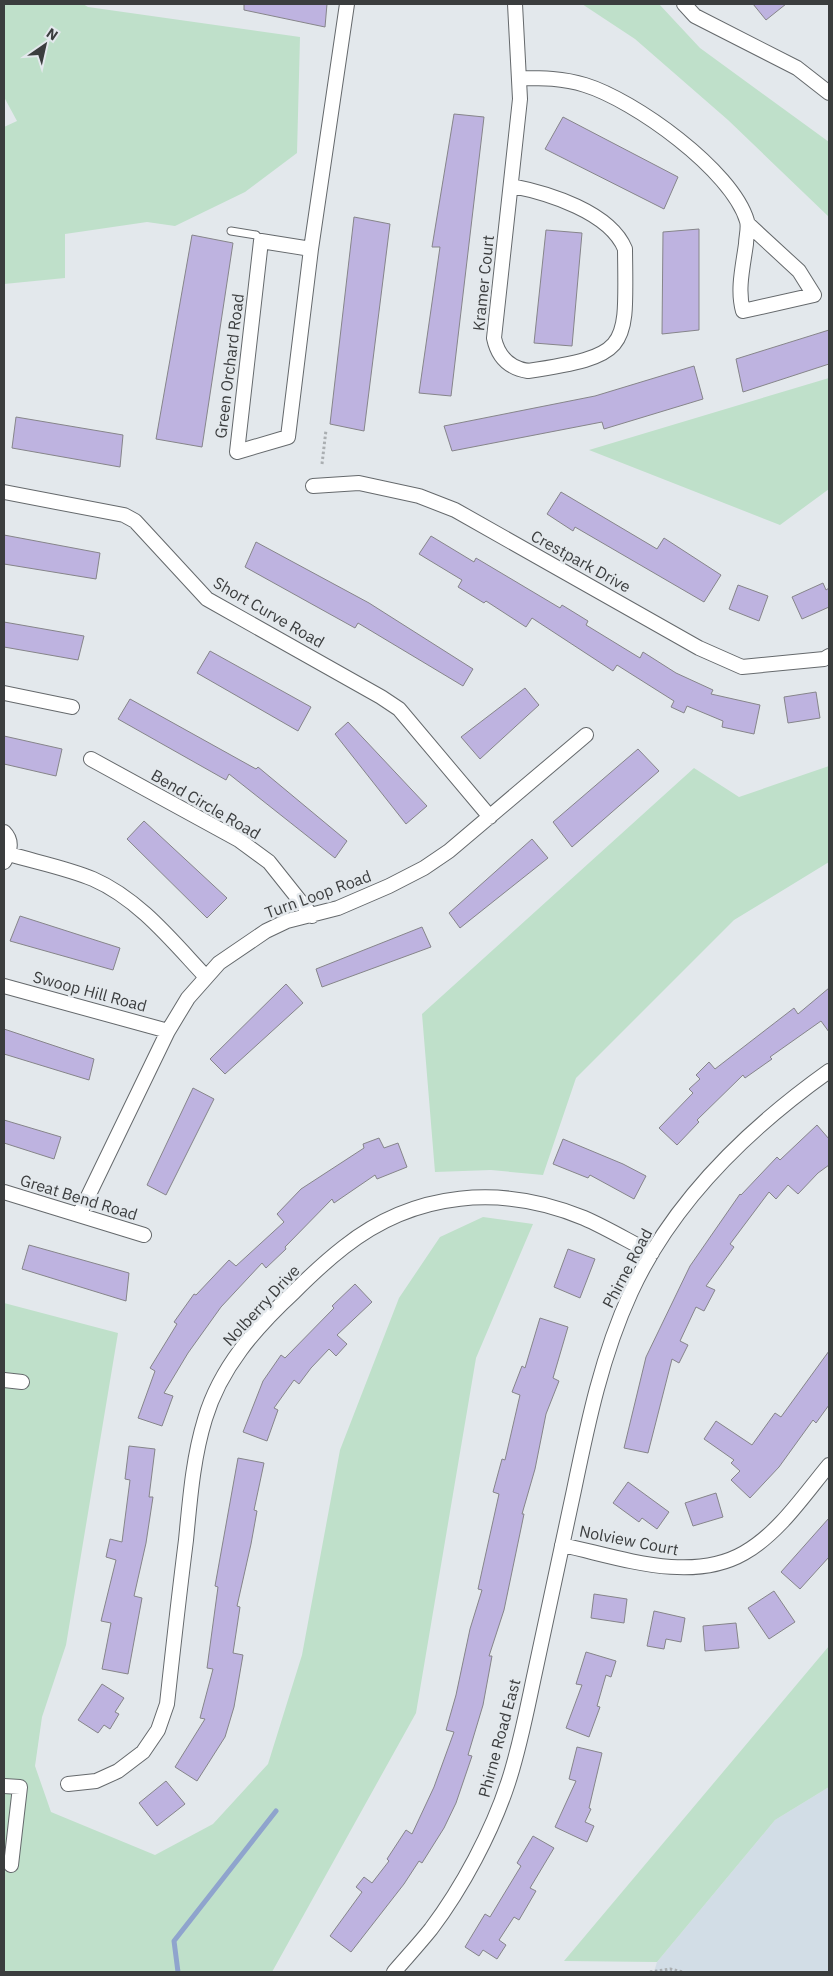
<svg xmlns="http://www.w3.org/2000/svg" width="833" height="1976" font-family="'IBM Plex Sans',sans-serif">
<rect width="100%" height="100%" fill="#e3e8ec"/>
<!-- built -->
<path fill="#d2dde6" d="M829 1787V1972H654L657 1962 775 1820Z"/>
<!-- green -->
<path fill="#bfe0ca" d="M4 4H83L88 7 300 37 297 153 245 192 175 226 147 222 65 234V278L4 284V127L17 121 4 97Z
M582 4H659L700 48 829 142V217L728 120 635 39Z
M829 378V489L780 525 589 450Z
M829 766V862L734 920 576 1078 543 1175 491 1170 435 1172 422 1014 694 768 739 797Z
M483 1217 533 1224 476 1358 416 1713 272 1972H4V1303L118 1333 66 1645 42 1717 35 1766 51 1812 155 1855 213 1824 268 1764 302 1655 340 1450 399 1298 440 1237Z
M829 1646V1787L775 1820 657 1962 564 1961Z"/>
<g fill="none" stroke-linecap="round" stroke-linejoin="round">
<!-- stream -->
<path stroke="#8fa4cd" stroke-width="5" d="M178 1972 174 1941 276 1811"/>
</g>
<!-- building -->
<path fill="#beb3e0" stroke="#86858a" d="M244 4H327L325 27 244 10Z
M753 4H786L766 20Z
M454 114 484 117 451 396 419 393 440 247H432Z
M563 117 678 177 664 209 545 149Z
M354 217 390 224 364 431 330 424Z
M699 229V330L662 334 663 232Z
M546 230 582 233 572 346 534 343Z
M192 235 233 243 202 447 156 439Z
M829 330V364L743 392 736 359Z
M694 366 703 399 604 429 602 422 452 451 444 426 595 396Z
M16 417 123 435 120 467 12 448Z
M561 492 657 549 664 538 721 575 704 602 575 527 573 531 547 514Z
M4 535 100 553 96 579 4 564Z
M431 536 474 562 476 558 560 608 562 605 588 621 586 625 640 658 643 652 676 673 713 690 711 694 760 705 754 734 722 727 723 721 687 706 684 713 671 707 674 701 617 665 613 671 532 618 526 627 486 601 484 603 458 587 462 580 419 554Z
M256 542 369 603 473 669 463 686 358 623 355 628 245 567Z
M823 583 826 590 829 588V607L802 619 792 597Z
M738 585 768 596 759 621 729 609Z
M4 622 84 636 78 660 4 647Z
M210 651 311 707 298 731 197 673Z
M525 688 539 705 480 759 461 737Z
M816 692 820 718 788 723 784 697Z
M130 699 256 769 258 767 347 841 335 858 229 774 226 780 118 719Z
M348 722 427 806 406 824 335 734Z
M4 736 62 749 56 776 4 764Z
M638 749 659 771 572 847 553 822Z
M144 821 227 898 207 918 127 839Z
M532 839 548 858 460 928 449 913Z
M20 916 120 948 113 970 10 941Z
M422 927 431 947 322 987 316 969Z
M286 984 303 1003 225 1074 210 1059Z
M829 988V1032L821 1021 770 1057 772 1059 745 1078 743 1075 697 1120 699 1122 677 1145 659 1128 693 1093 689 1089 700 1079 696 1075 709 1062 715 1069 794 1008 798 1014Z
M4 1029 94 1059 89 1080 4 1054Z
M193 1088 214 1099 166 1195 147 1185Z
M4 1120 61 1137 54 1159 4 1143Z
M817 1125 829 1139V1165L818 1173 798 1194 788 1185 776 1199 769 1192 730 1244 734 1247 706 1286 715 1290 704 1311 696 1307 680 1341 688 1345 679 1363 672 1359 648 1453 624 1448 646 1357 690 1266 740 1194 741 1195 777 1157 780 1160Z
M379 1138 384 1148 398 1143 407 1167 377 1179 375 1175 334 1203 332 1199 285 1247 286 1249 266 1268 262 1263 221 1307 188 1353 164 1393 173 1396 162 1426 138 1418 155 1371 150 1368 177 1324 174 1322 194 1294 196 1295 229 1260 236 1266 284 1222 277 1214 301 1189 364 1148 363 1144Z
M563 1139 623 1164 646 1176 634 1199 590 1175 588 1178 553 1164Z
M29 1245 129 1273 126 1301 22 1269Z
M568 1249 595 1259 580 1298 554 1287Z
M355 1284 372 1302 337 1335 347 1344 336 1356 329 1349 311 1368 299 1384 294 1380 274 1408 278 1410 267 1441 243 1432 263 1381 281 1355 285 1358 334 1308 332 1306Z
M540 1318 568 1327 553 1378 559 1381 546 1414 535 1469 522 1514H524L504 1610 489 1656H492L483 1705 468 1755 472 1756 456 1803 444 1828 422 1863 419 1861 404 1884 351 1952 330 1936 362 1892 356 1887 364 1877 372 1883 389 1861 387 1859 406 1830 412 1834 434 1787 454 1732 446 1730 456 1695 470 1629 482 1590 478 1589 499 1494 493 1492 502 1459 505 1460 520 1395 512 1392 522 1366 525 1368Z
M829 1351V1405L816 1423 813 1420 779 1467 750 1498 731 1480 740 1471 731 1463 734 1460 704 1439 716 1421 752 1445 775 1413 781 1417Z
M129 1446 155 1449 149 1497H153L146 1543 134 1596 142 1598 128 1674 102 1669 111 1623 101 1621 116 1560 106 1557 110 1539 122 1542 130 1480 125 1479Z
M238 1458 264 1463 254 1510 257 1511 251 1544 237 1606 240 1607 233 1653 243 1655 234 1707 225 1737 197 1781 175 1767 205 1719 200 1718 213 1669 207 1668 218 1587 215 1586Z
M628 1482 669 1512 657 1529 642 1518 639 1522 613 1503Z
M716 1493 723 1517 693 1526 685 1503Z
M829 1518V1557L800 1589 781 1572Z
M774 1591 795 1622 769 1639 748 1608Z
M594 1594 627 1599 624 1623 591 1618Z
M654 1611 685 1618 681 1642 666 1639 664 1649 647 1646Z
M736 1623 739 1648 705 1651 703 1626Z
M586 1652 616 1661 611 1677 606 1675 597 1706 600 1707 589 1737 566 1728 582 1685 576 1684Z
M102 1684 124 1698 115 1712 119 1714 110 1729 104 1725 98 1733 78 1720Z
M577 1747 602 1753 589 1808 591 1809 585 1822 594 1826 587 1842 555 1827 576 1781 569 1779Z
M166 1781 185 1804 157 1826 139 1803Z
M533 1836 554 1848 530 1888 536 1891 519 1920 514 1917 499 1940 506 1945 497 1959 483 1950 479 1956 465 1947 485 1914 490 1917 521 1866 517 1863Z"/>
<g fill="none" stroke-linecap="round" stroke-linejoin="round">
<defs>
<path id="service" d="M231 231 256 235 261 241"/>
<path id="minor" d="M684 4 695 16 797 68 829 93
M520 78C542 78 563 78 585 85 634 100 732 170 747 221 749 228 746 237 746 244 743 266 737 290 743 311L814 295 799 271 748 224
M512 186C548 193 610 212 625 249 626 349 632 355 528 371 509 368 498 357 494 338L520 99 515 4
M311 249 261 241 237 452 288 437 311 249 347 4
M313 486 359 483 419 496 455 510 699 648 742 667 824 659 829 656
M4 492 124 515 135 521 207 599 381 697 399 709 490 817
M4 693 72 707
M91 759 239 840 269 862 312 916
M4 832C13 841 10 852 4 862
M9 854C36 862 67 868 93 879 139 899 173 942 206 977
M4 986 168 1031
M4 1192 144 1235
M79 1215 168 1031 188 998 219 963 266 931 287 921 338 908 389 886 424 868 449 851 586 735
M4 1380 22 1382
M562 1545C619 1557 690 1584 744 1553 779 1533 804 1495 829 1465
M68 1784 96 1781 118 1771 143 1752 158 1730 167 1704C173 1649 179 1595 186 1540 190 1499 193 1458 205 1419 220 1368 256 1327 294 1292 310 1276 326 1261 344 1247 415 1191 502 1184 584 1218 607 1228 630 1242 652 1253
M4 1786 20 1787 11 1865
M394 1972C406 1958 419 1944 431 1929 462 1888 492 1832 508 1783 520 1747 527 1709 535 1672 548 1612 561 1551 574 1490 588 1422 602 1355 631 1292 673 1201 749 1128 829 1071"/>
</defs>
<!-- service casing -->
<use href="#service" stroke="#65696c" stroke-width="9"/>
<!-- minor casing -->
<use href="#minor" stroke="#65696c" stroke-width="16"/>
<!-- path -->
<path stroke="#aaaeb1" stroke-width="3" stroke-dasharray="2.5 2.5" stroke-linecap="butt" d="M322 464 326 430
M650 1972 670 1969 683 1972"/>
<!-- service -->
<use href="#service" stroke="#fff" stroke-width="7"/>
<!-- minor -->
<use href="#minor" stroke="#fff" stroke-width="14"/>
</g>
<g text-anchor="middle" stroke-width="5" stroke-linejoin="round" paint-order="stroke">
<!-- street labels -->
<g font-size="16" fill="#3b3d3e" stroke="#e3e8ec">
<text transform="translate(483 283) rotate(-84)" y="6">Kramer Court</text>
<text transform="translate(229 366) rotate(-83)" y="6">Green Orchard Road</text>
<text transform="translate(581 561) rotate(29)" y="6">Crestpark Drive</text>
<text transform="translate(269 612) rotate(30)" y="6">Short Curve Road</text>
<text transform="translate(206 804) rotate(30)" y="6">Bend Circle Road</text>
<text transform="translate(318 894) rotate(-20)" y="6">Turn Loop Road</text>
<text transform="translate(90 991) rotate(15)" y="6">Swoop Hill Road</text>
<text transform="translate(79 1197) rotate(17)" y="6">Great Bend Road</text>
<text transform="translate(627 1268) rotate(-62)" y="6">Phirne Road</text>
<text transform="translate(261 1305) rotate(-47)" y="6">Nolberry Drive</text>
<text transform="translate(629 1540) rotate(11)" y="6">Nolview Court</text>
<text transform="translate(499 1738) rotate(-75)" y="6">Phirne Road East</text>
</g>
</g>
<!-- border -->
<rect width="833" height="1976" fill="none" stroke="#3b3d3e" stroke-width="10"/>
<!-- north arrow -->
<g transform="translate(45 45) rotate(34)" stroke="#e3e8ec" stroke-width="4" paint-order="stroke">
<path d="M0-4L9 19L0 12L-9 19Z" fill="#3b3d3e"/>
<text y="-8" font-size="14" font-weight="bold" text-anchor="middle" fill="#3b3d3e">N</text>
</g>
</svg>
